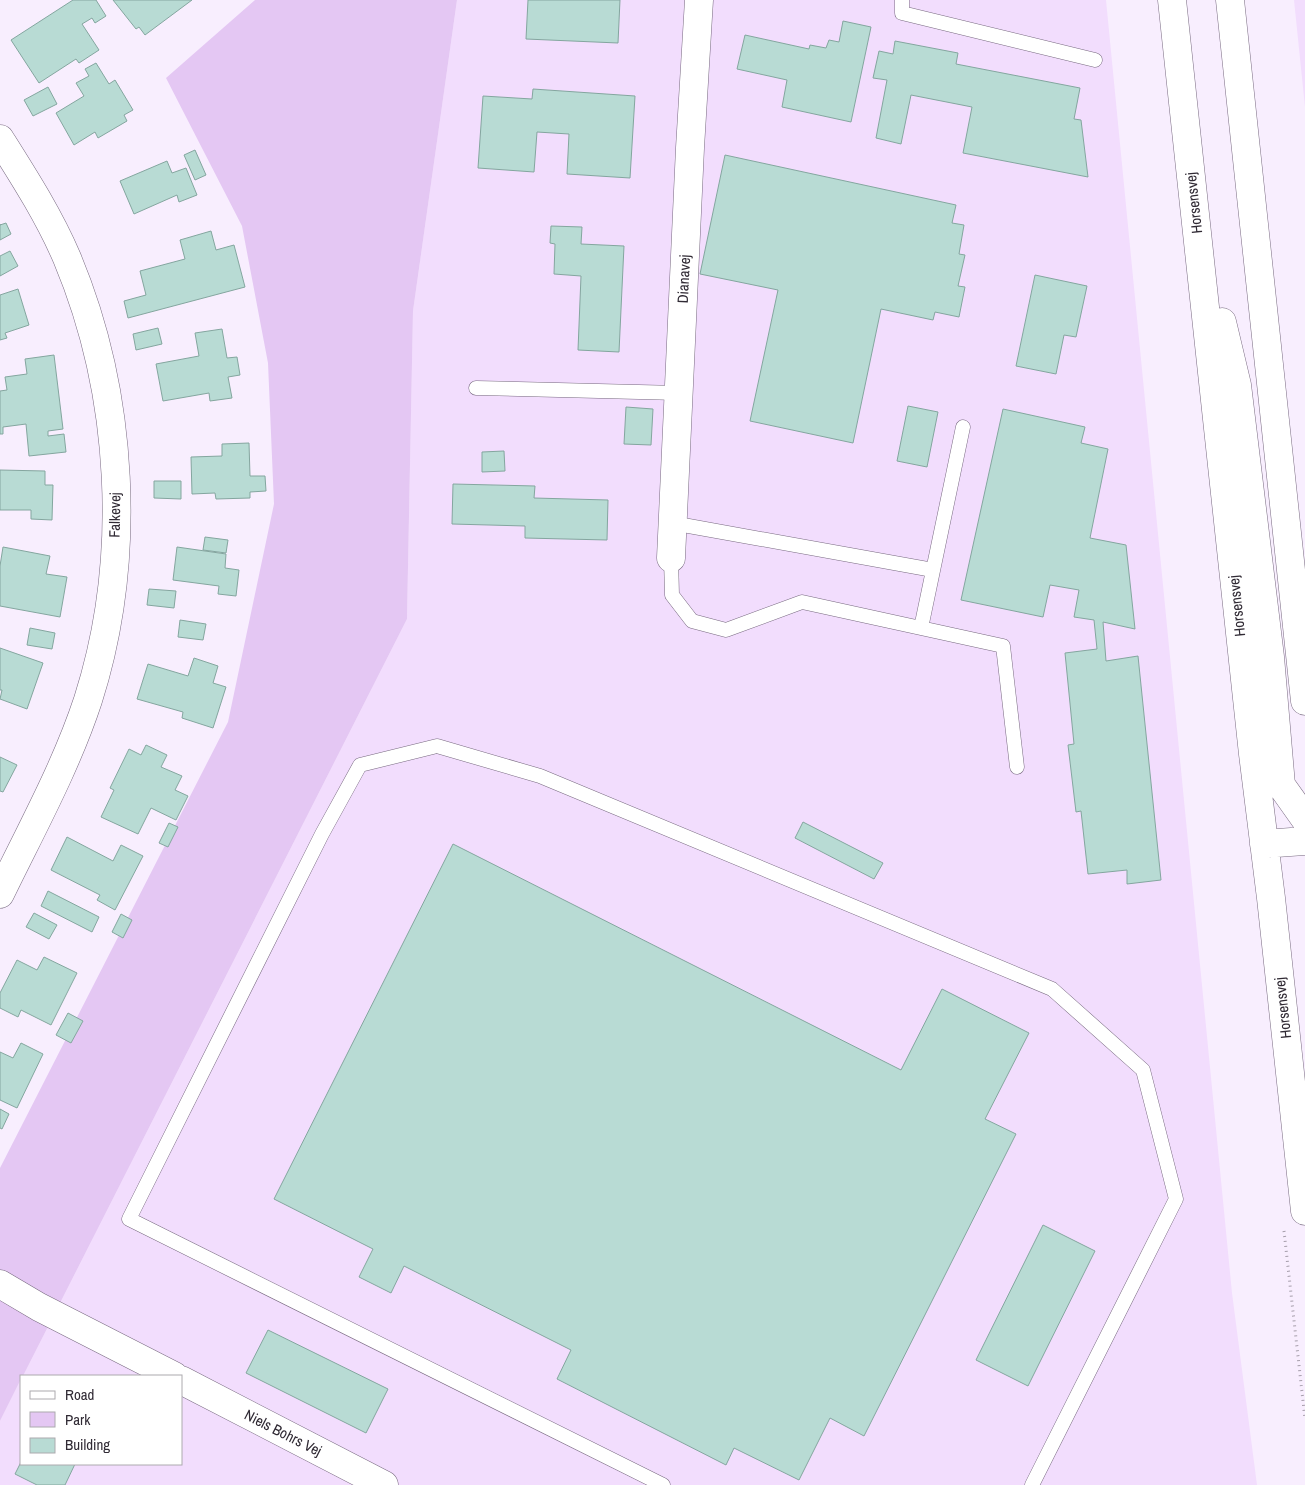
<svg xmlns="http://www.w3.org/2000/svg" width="1305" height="1485" font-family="'Archivo Narrow',sans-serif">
<rect width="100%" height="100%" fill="#f8eefe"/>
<!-- built -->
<path fill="#f2ddfd" d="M457 0H1106L1232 1293 1257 1485H0V1421L21 1379V1464H181V1376H23L407 619 413 311Z
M1294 0H1305V107Z"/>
<!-- green -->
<path fill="#e4c7f3" d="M255 0H457L413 311 407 619 23 1376H21V1379L0 1421V1168L228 722 274 504 268 363 242 226 166 78Z"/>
<!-- building -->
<path fill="#b8dbd4" stroke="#84a69f" d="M73 0H96L106 16 95 23 92 18 82 24 99 50 79 63 76 59 39 83 11 40Z
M113 0H192L145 35 139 27 136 29Z
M528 0H620L618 43 526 39Z
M843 21 871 27 851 122 782 107 787 80 737 69 745 35 809 49 810 45 826 48 829 40 839 42Z
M895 41 958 53 956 64 1080 88 1074 119 1081 120 1088 177 963 153 972 107 911 95 901 144 876 138 887 80 873 78 879 51 893 54Z
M96 63 109 84 115 80 133 110 124 115 127 121 98 138 95 132 74 145 56 113 84 96 76 83 89 76 85 69Z
M48 87 57 104 33 116 24 100Z
M533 89 635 96 630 178 567 174 569 134 537 132 534 172 478 168 483 96 532 99Z
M195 150 206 175 195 180 184 155Z
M725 155 956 205 952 223 964 225 959 254 965 255 958 286 965 287 959 317 935 312 933 320 881 309 853 443 750 421 778 290 700 274Z
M167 161 172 173 186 168 197 195 179 202 177 195 134 214 120 181Z
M6 223 11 234 0 240V224V225Z
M551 226 582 227 581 244 624 246 619 352 578 350 581 276 554 274 555 244 550 243Z
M211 231 216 250 234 245 245 287 128 318 124 301 146 295 140 271 185 259 180 240Z
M10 251 18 266 0 276V256Z
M1035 275 1087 286 1076 337 1064 335 1056 374 1016 366Z
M18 289 29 325 5 333 7 338 0 340V295Z
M158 328 162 344 136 350 133 334Z
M222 329 227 358 237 357 240 375 228 377 232 398 210 401 209 393 163 401 156 364 199 356 195 333Z
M54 355 63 429 48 431V436L64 434 66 452 29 456 26 424 3 427V434H0V391L7 390 5 377 27 374 25 359Z
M908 406 938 412 927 467 897 461Z
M626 407 653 409 651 445 624 444Z
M1003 409 1085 427 1081 443 1108 449 1090 538 1126 545 1135 629 1103 622 1106 661 1138 656 1161 880 1127 884V870L1088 874 1081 811 1076 812 1068 745 1074 744 1065 653 1097 649 1094 620 1074 617 1079 590 1050 585 1043 617 961 600Z
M249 443 250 476H265L266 491 250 492V498L216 499 215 493 192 494 191 457 222 456V444Z
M504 451 505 471 482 472V452Z
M0 470 45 471V485H53L52 520 31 519V510H0Z
M154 481H181V499L154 498Z
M453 484 535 486 534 498 608 500 607 540 525 538V526L452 524Z
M205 537 228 540 226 553 203 550Z
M3 547 50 556 46 574 67 577 60 617 0 606V566Z
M177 547 226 554 225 568 239 570 236 596 218 594 219 586 173 580Z
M149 589 176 591 174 608 147 605Z
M180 620 206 624 203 640 178 637Z
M30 628 55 633 52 649 27 645Z
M0 648 43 663 27 709 0 699 2 690H0Z
M194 658 218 666 213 683 226 687 213 728 182 718 183 712 137 699 148 664 188 676Z
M146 745 167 755 161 767 182 776 175 790 188 796 176 820 151 808 138 834 101 817 114 790 110 788 129 749 141 755Z
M0 757 17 765 3 792 0 791Z
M803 822 883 863 874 879 795 838Z
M169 823 178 827 168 847 159 843Z
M67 837 113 861 121 845 143 856 115 910 97 900 100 895 51 870Z
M453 844 901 1070 942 989 1029 1033 985 1119 1016 1134 864 1436 830 1418 799 1480 734 1448 726 1465 557 1379 571 1350 404 1266 391 1293 359 1277 373 1249 274 1199Z
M48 891 99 917 92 932 41 906Z
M34 913 57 925 49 939 26 927Z
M121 914 132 920 123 938 112 932Z
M44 957 77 973 51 1025 21 1010 18 1017 0 1008V993L17 960 37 970Z
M68 1013 83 1021 71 1043 56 1035Z
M21 1043 43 1054 17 1108 0 1100V1052L13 1058Z
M0 1109 9 1114 2 1129 0 1128Z
M1043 1225 1095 1251 1028 1386 976 1360Z
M268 1330 388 1389 366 1433 246 1373Z
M21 1462V1464H75L65 1485H37L15 1474Z"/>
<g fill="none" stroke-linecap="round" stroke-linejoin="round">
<defs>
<path id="lane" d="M902 0V13L1095 60
M476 388 679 393
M672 523 933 570
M671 558 672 595 692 621 726 630 802 602 1003 646 1017 767
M921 628 963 427
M663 1485 129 1219 322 834 360 765 437 746 540 776 1052 989 1143 1070 1176 1199 1032 1485"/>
<path id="street" d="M0 139C24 177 49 216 67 258 124 394 133 559 88 700 66 767 31 830 0 894
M671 558 690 148 699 0
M0 1284 39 1307 174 1376
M181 1380 384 1485"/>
<path id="secondary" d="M1172 0 1253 754 1271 898 1305 1211
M1230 0 1305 701
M1222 322 1237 385 1270 657 1281 785 1305 819
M1264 844 1305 841"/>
</defs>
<!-- lane casing -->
<use href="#lane" stroke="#786a80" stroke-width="15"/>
<!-- street casing -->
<use href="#street" stroke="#786a80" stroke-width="29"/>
<!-- secondary casing -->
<use href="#secondary" stroke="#786a80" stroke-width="29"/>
<!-- path -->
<path stroke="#a69eab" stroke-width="3" stroke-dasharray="1 4" stroke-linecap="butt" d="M1284 1231 1305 1419"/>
<!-- lane -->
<use href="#lane" stroke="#fff" stroke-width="14"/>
<!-- street -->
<use href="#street" stroke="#fff" stroke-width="28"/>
<!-- secondary -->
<use href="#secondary" stroke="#fff" stroke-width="28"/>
</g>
<g text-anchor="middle" stroke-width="4.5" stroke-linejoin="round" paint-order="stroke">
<!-- street labels -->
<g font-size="15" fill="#302a34" stroke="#fff">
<text transform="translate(1194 203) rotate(-96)" y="5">Horsensvej</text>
<text transform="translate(684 279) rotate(-87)" y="5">Dianavej</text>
<text transform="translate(115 515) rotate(-89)" y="5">Falkevej</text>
<text transform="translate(1237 606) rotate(-96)" y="5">Horsensvej</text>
<text transform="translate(1283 1008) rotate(-96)" y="5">Horsensvej</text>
<text transform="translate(283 1433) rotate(27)" y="5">Niels Bohrs Vej</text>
</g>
</g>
<!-- legend -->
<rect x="20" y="1375" width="162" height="90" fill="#ffffff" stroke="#acaaae"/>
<rect x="30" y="1391" width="25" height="8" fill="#ffffff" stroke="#acaaae"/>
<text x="65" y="1400" font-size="15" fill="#302a34">Road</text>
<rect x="30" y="1412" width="25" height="15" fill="#e4c7f3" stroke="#acaaae"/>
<text x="65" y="1425" font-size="15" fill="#302a34">Park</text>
<rect x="30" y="1438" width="25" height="15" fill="#b8dbd4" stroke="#acaaae"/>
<text x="65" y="1450" font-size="15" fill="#302a34">Building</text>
</svg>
